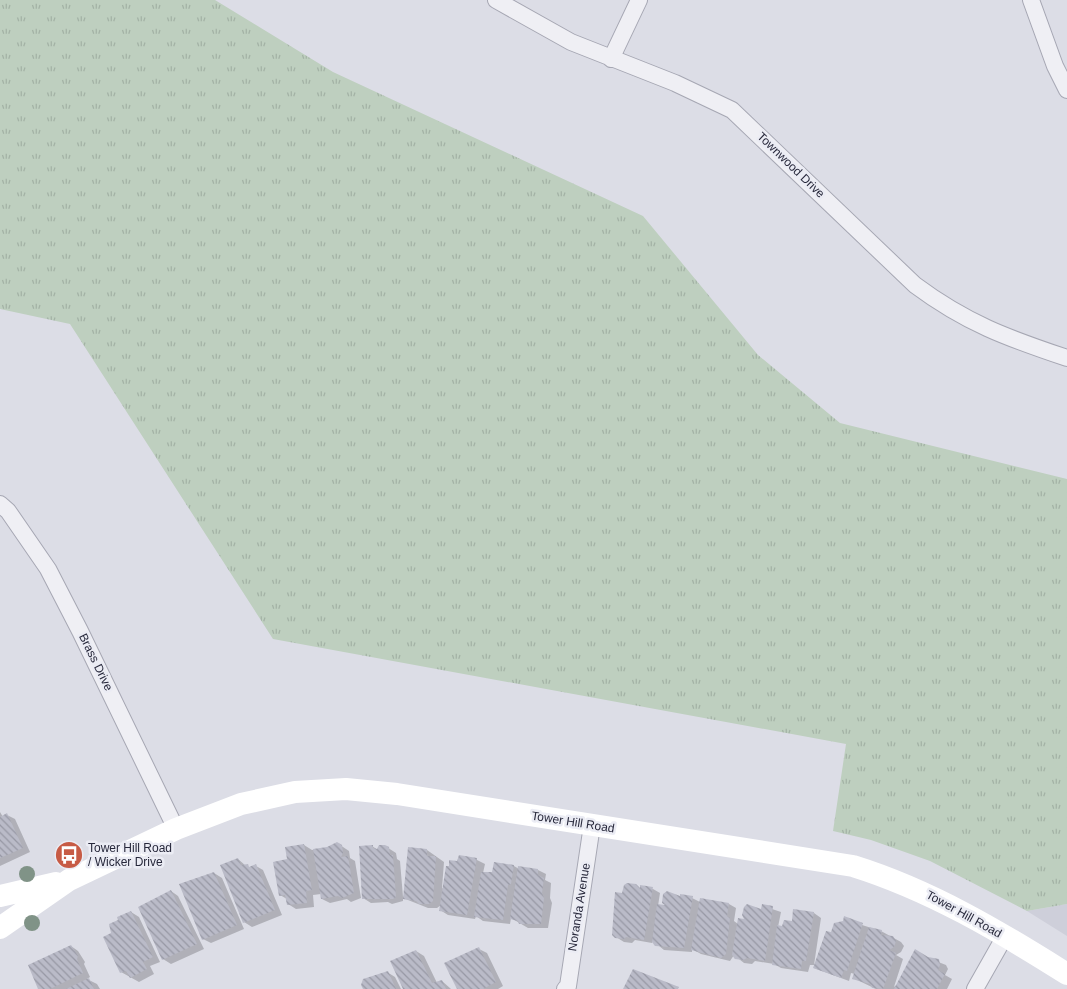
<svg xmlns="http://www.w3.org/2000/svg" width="1067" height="989" font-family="Helvetica,sans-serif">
<defs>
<pattern id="grass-tufts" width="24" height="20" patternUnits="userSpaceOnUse" patternTransform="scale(1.25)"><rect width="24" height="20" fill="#becfbf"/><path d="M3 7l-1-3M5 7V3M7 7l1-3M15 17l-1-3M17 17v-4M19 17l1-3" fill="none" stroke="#a3b2a5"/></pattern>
<pattern id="building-back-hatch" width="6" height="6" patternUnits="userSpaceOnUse" patternTransform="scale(1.25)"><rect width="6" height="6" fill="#babbc8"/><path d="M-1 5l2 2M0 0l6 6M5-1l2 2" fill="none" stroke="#9798a4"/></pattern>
</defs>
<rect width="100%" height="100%" fill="#dcdde6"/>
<!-- built -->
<path fill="#cecfda" d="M1067 904V936L1027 911Z"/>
<!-- grass -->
<path fill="url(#grass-tufts)" d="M0 0H215L333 72 643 216 758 355 840 423 1067 479V904L1027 911 930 861 871 840 833 831 846 744 273 639 70 324 0 309Z"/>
<!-- shadow -->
<path fill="#0003" d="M0 812 3 817 7 815 15 819 30 852 0 866Z
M337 843 349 851 350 858 355 861 361 898 351 902 347 899 330 903 322 899 321 894 313 895 314 907 296 909 288 904 287 899 280 895 288 860 304 845 312 850 328 848Z
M372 846 378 850 385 846 396 853 397 859 400 861 403 897 427 850 444 862 442 888 444 889 459 857 477 860 485 864 483 873H493L514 866 519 869 538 870 546 874 545 880 551 883 550 898 552 903 548 928H528L511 918 510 924 483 921 476 916 475 919 448 915 440 910 441 905 437 908H428L403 898V901L392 904 388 902 371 903 363 898Z
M238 859 246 866 252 868 256 866 263 870 282 915 252 927 244 922Z
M214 873 222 878 244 929 211 943 203 939Z
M641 889H653L660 893 658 906 668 907 667 892 681 897 692 898 700 902 729 904 736 908 734 921 738 924 762 911 763 906 781 912 778 927H783L814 913 821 918 814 965H810L808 972 781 968 774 964 755 961 752 964 744 963 734 955 730 961 701 954 692 949V952L664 950 653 941 652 943 635 940 632 943 624 942 616 937 623 894Z
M171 891 178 896 204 949 171 964 163 959Z
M131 912 139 917 160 962 150 966 154 974 139 982 121 972 113 934 119 921Z
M862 925 881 931 901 942 904 946 901 952 896 955 903 959 894 987 928 958 946 965 948 969 945 975 952 979 947 989H876L853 978 855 974 851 973 849 981 814 968 832 933Z
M71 946 78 951 85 962 84 964 90 977 87 979 97 984 100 989H39Z
M479 949 487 953 503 986 498 989H458Z
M416 951 424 956 437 983 442 981 451 989H404Z
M387 972 395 977 401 989H364Z"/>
<!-- building -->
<path fill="url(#building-back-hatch)" d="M7 813 23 848 0 858V817Z
M337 842 342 845 343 853 341 857 348 856 354 893 342 898 338 896 321 899 313 849 327 847Z
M304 844 312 890 306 891 307 903 287 905 285 895 279 896 273 862 287 859 285 847Z
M373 845V848L377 849 379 845H385L389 847 390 855H393L396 897 393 899H362L359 846Z
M408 847 427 849V856H436L433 901 429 904H419L416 901 403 899Z
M459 855 477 858 467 915 439 911 446 866H449V860L457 861Z
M238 858 241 865 248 864 249 867 256 864 275 910 243 923 220 865Z
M494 862 514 865 511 884 508 885 503 920 474 917 481 872H492Z
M518 866 538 869V875L544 878 542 893 544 898 541 924H519L518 921 510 919Z
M214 872 237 925 202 940 179 884Z
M627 883 636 884 640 888V885L653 887 644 940 626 937 624 939 615 938 612 935 615 892 622 893 624 885Z
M171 890 197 944 162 960 138 907Z
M667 891 680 896V894L693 896 684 948 655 946 652 942 657 904 665 905 662 903 663 894Z
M700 898 729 903 727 916 730 918 726 954 721 958 691 950Z
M747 904 761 909 762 904 773 906 765 961 747 958 743 960 735 959 732 955 738 918 744 919 742 915 744 907Z
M793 909 814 912 806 961H802L801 969 772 965 777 925 782 926 784 920 792 921Z
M131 911 153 957 143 962 147 969 130 978 126 971 120 973 103 937 111 933 109 924 118 920 117 917Z
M844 916 863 923 847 971 844 970 841 978 813 968 826 931 831 932 834 923 843 921Z
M869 927 882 930 881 935 893 936 896 941 894 947 889 950 896 953 883 989 872 988 870 984 852 979Z
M71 945 78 956 77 959 83 973 50 989H38L28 965Z
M479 947 496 982 483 989H457L444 963Z
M915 949 928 957 939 959 940 965 938 970 945 974 937 989H894Z
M416 950 432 983 442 980 446 989H403L390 961Z
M633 969 679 987 678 989H623Z
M388 971 396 989H363L361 985 363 979Z
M89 978 94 989H66Z"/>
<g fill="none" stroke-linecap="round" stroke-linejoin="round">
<defs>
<path id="street" d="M496 0 571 42 675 83 732 110 915 285C966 323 1007 338 1067 358
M1031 0 1055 66 1067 90
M611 59 639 0
M0 504 8 511 48 569 80 631 176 829
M565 989 568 986 592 825
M975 989 1005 936"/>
</defs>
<!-- street casing -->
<use href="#street" stroke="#a6a7b3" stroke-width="18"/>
<!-- street -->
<use href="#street" stroke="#efeff4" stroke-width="16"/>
<!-- secondary -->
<path stroke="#fff" stroke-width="22" d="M0 896 56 883
M0 928 69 880 176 829 241 804 295 792 346 789 397 794 853 866C930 890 999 931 1067 974"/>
</g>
<!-- trees -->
<g fill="#809387">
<circle cx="27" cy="874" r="8"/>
<circle cx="32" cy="923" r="8"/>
</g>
<!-- icons -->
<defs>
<symbol id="bus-disc" viewBox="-11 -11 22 22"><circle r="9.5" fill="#c75b45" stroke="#ebecf4"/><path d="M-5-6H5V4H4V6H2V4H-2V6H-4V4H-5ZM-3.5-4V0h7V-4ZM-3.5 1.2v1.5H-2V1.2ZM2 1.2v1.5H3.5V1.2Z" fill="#fff"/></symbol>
</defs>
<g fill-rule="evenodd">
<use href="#bus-disc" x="53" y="839" width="32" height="32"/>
</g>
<g text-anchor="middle" stroke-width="5" stroke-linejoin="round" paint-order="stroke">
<!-- street labels -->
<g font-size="12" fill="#27283b" stroke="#ebecf4">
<text transform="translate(791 165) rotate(44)" y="4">Townwood Drive</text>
<text transform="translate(96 662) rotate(64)" y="4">Brass Drive</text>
<text transform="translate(573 822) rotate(9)" y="4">Tower Hill Road</text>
<text transform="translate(579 907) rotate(-81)" y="4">Noranda Avenue</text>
<text transform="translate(964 914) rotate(29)" y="4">Tower Hill Road</text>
</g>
<!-- poi labels -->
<g font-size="12" fill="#27283b" stroke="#ebecf4" text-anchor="start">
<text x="88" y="852">Tower Hill Road<tspan x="88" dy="14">/ Wicker Drive</tspan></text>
</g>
</g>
</svg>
